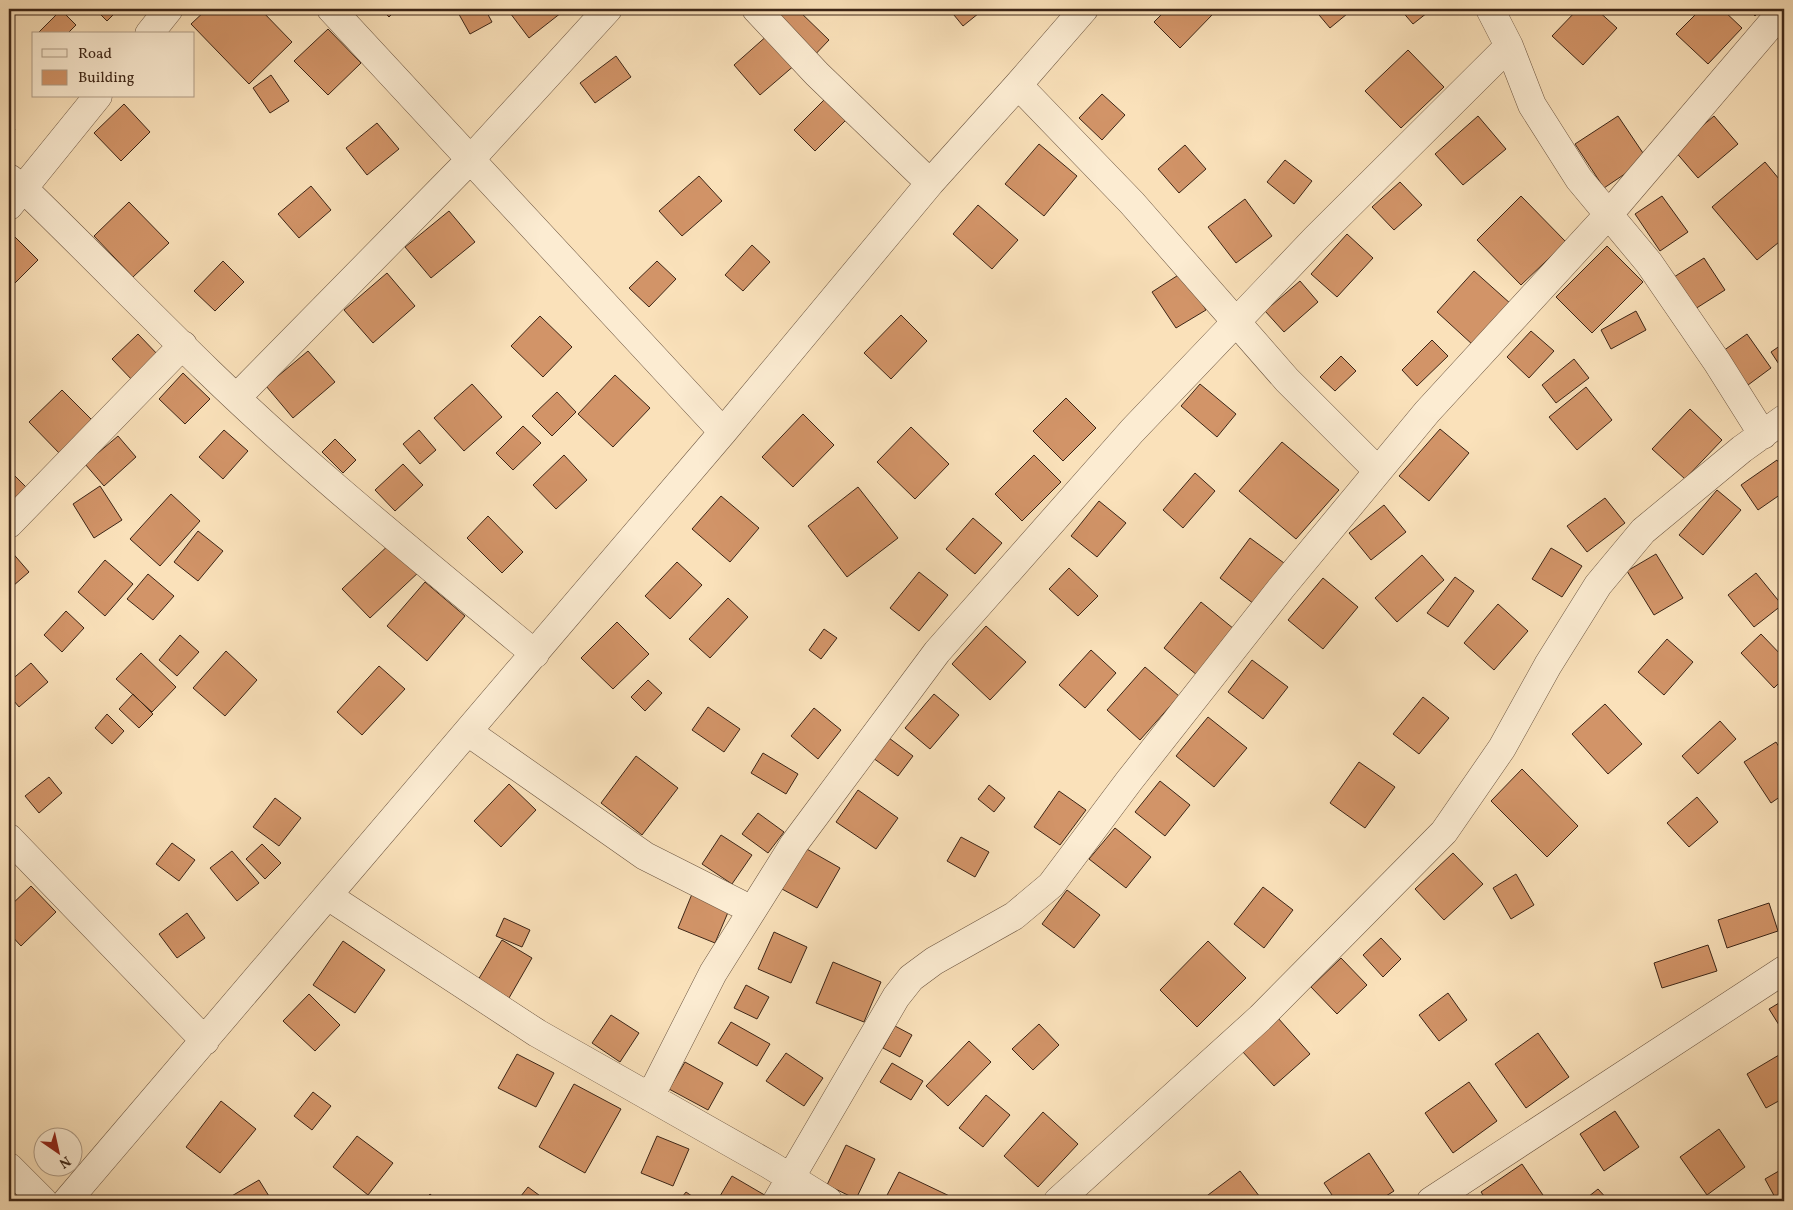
<svg xmlns="http://www.w3.org/2000/svg" width="1793" height="1210" font-family="Vollkorn,serif">
<rect width="100%" height="100%" fill="#fae1ba"/>
<filter id="stains"><feTurbulence type="fractalNoise" baseFrequency=".004" numOctaves="4"/><feColorMatrix values="0 0 0 0 .2 0 0 0 0 .09 0 0 0 0 .02 0 0 0 .5 -.17"/></filter>
<radialGradient id="worn" r=".72"><stop offset=".6" stop-color="#630" stop-opacity="0"/><stop offset="1" stop-color="#630" stop-opacity=".3"/></radialGradient>
<!-- building -->
<path fill="#d29468" stroke="#3d2617" d="M95 9H119L107 21Z
M207 9H260L292 42 249 84 191 24Z
M381 9H397L389 17Z
M456 9H485L492 22 470 34Z
M507 9H566L529 38Z
M772 9H797L829 40 809 61Z
M949 9H984L963 26Z
M1167 9H1206L1212 15 1180 48 1154 22Z
M1314 9H1353L1330 28Z
M1400 9H1432L1413 24Z
M1578 9H1596L1617 28 1583 65 1552 36Z
M1701 9H1722L1742 28 1708 64 1676 34Z
M1748 9H1762L1755 16Z
M61 10 76 25 67 34H37Z
M328 29 361 63 328 95 294 61Z
M769 34 796 64 760 95 734 65Z
M1408 50 1444 87 1401 128 1365 91Z
M616 56 631 77 595 103 580 83Z
M271 75 289 101 270 113 253 88Z
M1102 94 1125 115 1102 140 1079 118Z
M829 95 850 116 815 151 794 130Z
M124 104 150 132 121 161 94 133Z
M1478 116 1506 149 1463 185 1435 154Z
M1618 116 1647 159 1604 188 1575 144Z
M1714 116 1738 144 1698 178 1674 150Z
M377 123 399 149 367 175 346 148Z
M9 125 15 129 9 138Z
M1039 144 1077 176 1044 216 1005 184Z
M1185 145 1206 169 1179 193 1158 169Z
M1285 160 1312 181 1294 204 1267 182Z
M1765 162 1784 185V238L1757 260 1712 207Z
M699 176 722 201 682 236 659 211Z
M1400 182 1422 205 1394 230 1372 207Z
M311 186 331 210 299 238 278 214Z
M1521 196 1566 242 1521 285 1477 240Z
M1662 196 1688 232 1660 251 1635 214Z
M1245 199 1272 236 1236 263 1208 227Z
M129 202 169 243 133 277 94 236Z
M978 205 1018 240 992 269 953 234Z
M449 211 475 242 431 278 405 247Z
M9 231 38 260 9 289Z
M1347 234 1373 258 1337 297 1311 274Z
M752 245 770 262 743 291 725 275Z
M1607 246 1643 282 1592 333 1556 297Z
M1704 258 1725 290 1695 309 1674 277Z
M223 261 244 282 215 311 194 291Z
M657 261 676 279 649 307 629 288Z
M1474 271 1511 304 1473 345 1437 312Z
M1183 272 1206 310 1176 328 1152 292Z
M387 273 415 306 373 343 344 310Z
M1300 281 1318 302 1284 332 1265 311Z
M1636 311 1646 330 1611 349 1601 330Z
M901 315 927 341 891 379 864 353Z
M540 316 572 347 543 377 511 346Z
M1531 331 1554 351 1529 378 1507 357Z
M138 334 160 357 134 382 112 359Z
M1747 334 1771 368 1748 385 1723 351Z
M1432 340 1448 356 1417 386 1402 370Z
M1784 343V372L1771 352Z
M308 351 335 382 293 418 266 386Z
M1341 356 1356 371 1335 391 1320 377Z
M1574 359 1589 378 1556 403 1542 385Z
M183 373 210 399 185 424 159 399Z
M615 375 650 408 613 447 578 414Z
M472 384 502 417 464 451 434 418Z
M1200 384 1236 414 1217 437 1181 406Z
M1586 387 1612 420 1577 450 1549 417Z
M62 390 95 423 62 456 29 422Z
M557 392 576 412 552 436 532 416Z
M1066 398 1096 428 1063 461 1033 431Z
M1690 409 1722 440 1685 479 1652 449Z
M803 414 834 445 793 487 762 457Z
M523 426 541 443 513 470 496 453Z
M911 427 949 464 915 499 877 462Z
M1440 429 1469 453 1429 501 1399 476Z
M224 430 248 451 223 479 199 457Z
M419 430 436 450 420 464 403 444Z
M118 436 136 457 104 486 85 464Z
M335 439 356 460 343 473 322 452Z
M1282 442 1339 490 1296 539 1239 491Z
M564 455 587 480 556 509 533 485Z
M1034 455 1061 482 1022 521 995 494Z
M1777 460 1784 471V492L1758 510 1741 485Z
M403 464 423 485 395 511 375 490Z
M9 470 27 488 9 506Z
M1195 473 1215 491 1183 528 1163 510Z
M100 486 122 520 94 538 73 504Z
M858 487 898 538 847 577 808 526Z
M1717 490 1741 510 1703 555 1679 535Z
M171 494 200 521 160 566 130 539Z
M721 496 759 528 730 562 692 529Z
M1605 498 1625 523 1587 552 1567 526Z
M1099 501 1126 523 1097 557 1071 536Z
M1384 505 1406 532 1371 560 1349 533Z
M488 516 523 552 502 573 467 538Z
M973 518 1002 543 975 574 946 549Z
M198 531 223 551 198 581 174 562Z
M1250 538 1284 563 1254 604 1220 578Z
M393 541 421 570 370 618 342 589Z
M1551 548 1582 566 1562 597 1532 579Z
M10 550 29 572 13 586 9 581Z
M1656 554 1683 598 1654 615 1627 571Z
M1422 555 1444 580 1397 622 1375 598Z
M105 560 133 584 105 616 78 592Z
M677 562 702 585 670 619 645 596Z
M1069 568 1098 596 1078 616 1049 589Z
M919 572 948 595 919 631 890 608Z
M1756 573 1782 605 1754 627 1728 595Z
M148 574 174 596 153 620 127 599Z
M1455 577 1474 591 1448 627 1427 613Z
M1323 578 1358 607 1323 649 1288 620Z
M425 582 465 616 427 661 387 626Z
M728 598 748 617 710 658 689 639Z
M1201 602 1234 629 1197 675 1164 648Z
M1498 604 1528 631 1494 670 1464 643Z
M66 611 84 628 62 652 44 635Z
M617 622 649 654 613 689 581 658Z
M986 626 1026 662 990 700 952 664Z
M824 629 837 638 821 659 809 650Z
M1761 634 1784 658V678L1774 688 1741 653Z
M180 635 199 652 177 676 159 660Z
M1667 639 1693 662 1664 695 1638 672Z
M1091 650 1116 673 1085 708 1059 685Z
M226 651 257 680 225 716 193 688Z
M141 653 176 687 152 712 116 679Z
M1252 660 1288 687 1263 719 1228 692Z
M31 663 48 682 19 707 9 695V682Z
M379 666 405 689 362 735 337 712Z
M1145 667 1179 696 1140 740 1107 710Z
M648 680 662 693 645 711 631 697Z
M133 694 153 714 139 728 119 709Z
M934 694 959 715 930 749 905 728Z
M1423 697 1449 718 1419 754 1393 734Z
M1605 704 1642 744 1608 774 1572 734Z
M708 707 740 729 724 752 692 730Z
M814 708 841 730 818 759 791 736Z
M107 714 124 731 112 744 95 728Z
M1208 717 1247 748 1214 787 1176 756Z
M1720 721 1736 739 1698 774 1682 756Z
M9 730 14 736 9 740Z
M889 738 913 756 898 776 873 758Z
M1776 742 1784 755V794L1771 803 1744 762Z
M763 753 798 774 786 794 751 773Z
M636 756 678 788 642 835 601 803Z
M1359 762 1395 787 1365 828 1330 803Z
M1522 769 1578 826 1547 857 1491 801Z
M49 777 62 793 39 813 25 796Z
M1160 781 1190 805 1165 836 1135 812Z
M509 784 536 810 501 847 474 821Z
M989 785 1005 798 994 812 978 799Z
M858 790 898 818 876 849 836 822Z
M1059 791 1086 810 1060 845 1034 827Z
M1697 797 1718 822 1689 847 1667 823Z
M275 798 301 818 279 846 253 827Z
M758 813 784 832 768 853 742 834Z
M1115 828 1151 857 1126 888 1089 859Z
M721 835 752 855 732 884 702 864Z
M961 837 989 852 975 877 947 861Z
M172 843 195 860 179 881 156 864Z
M262 844 281 863 265 879 246 859Z
M805 848 840 868 817 908 782 889Z
M232 851 259 883 237 901 210 868Z
M1453 853 1483 884 1444 920 1415 889Z
M1516 874 1534 905 1511 919 1493 888Z
M31 886 56 912 21 946 9 933V907Z
M1263 887 1293 910 1264 948 1234 924Z
M1067 890 1100 915 1074 948 1042 924Z
M692 894 729 910 715 943 678 928Z
M1769 903 1778 931 1727 948 1718 920Z
M187 913 205 938 177 958 159 934Z
M504 918 530 930 522 947 496 936Z
M774 932 807 947 791 983 758 969Z
M1381 938 1401 959 1383 977 1363 955Z
M502 940 532 958 509 998 478 980Z
M343 941 385 970 355 1013 313 985Z
M1208 941 1246 978 1197 1027 1160 990Z
M1708 945 1717 971 1662 988 1654 963Z
M1341 958 1367 985 1337 1014 1311 987Z
M833 962 881 982 864 1022 816 1003Z
M746 985 769 997 757 1019 734 1008Z
M1448 993 1467 1020 1439 1041 1419 1015Z
M309 994 340 1025 315 1051 283 1021Z
M1784 1000V1033L1769 1009Z
M611 1015 639 1033 620 1062 592 1043Z
M1278 1018 1310 1054 1274 1086 1242 1051Z
M731 1022 770 1044 757 1066 718 1043Z
M1039 1024 1059 1045 1033 1070 1012 1049Z
M895 1026 912 1035 900 1057 883 1048Z
M1538 1033 1569 1077 1526 1108 1495 1064Z
M969 1041 991 1062 948 1106 926 1086Z
M1784 1052V1098L1766 1108 1747 1074Z
M786 1053 823 1078 804 1106 766 1081Z
M517 1054 554 1073 536 1107 498 1088Z
M685 1062 723 1083 708 1110 669 1089Z
M892 1063 923 1081 911 1100 880 1082Z
M1469 1082 1497 1121 1453 1153 1425 1113Z
M574 1084 621 1109 585 1173 539 1147Z
M313 1092 331 1106 312 1130 294 1116Z
M986 1095 1010 1115 983 1147 959 1128Z
M221 1101 256 1129 220 1173 186 1147Z
M1615 1111 1639 1147 1604 1171 1580 1134Z
M1043 1112 1078 1144 1038 1187 1004 1156Z
M1719 1129 1745 1167 1707 1195 1680 1157Z
M357 1136 393 1163 368 1195 333 1167Z
M657 1136 689 1149 673 1186 641 1173Z
M846 1145 875 1159 856 1199 827 1185Z
M1369 1153 1394 1191 1378 1201H1336L1324 1183Z
M1522 1164 1547 1201H1487L1481 1192Z
M1784 1168V1201H1777L1765 1179Z
M1240 1171 1263 1201H1200Z
M899 1172 960 1201H884Z
M732 1176 768 1197 766 1201H717Z
M259 1180 272 1201H233L230 1197Z
M528 1187 547 1201H517Z
M1598 1189 1609 1201H1592L1588 1197Z
M686 1192 699 1201H679Z
M430 1194 438 1201H423Z"/>
<g fill="none" stroke-linecap="round" stroke-linejoin="round">
<defs>
<path id="street" d="M331 9 723 432
M756 9 817 74 930 183
M1490 9 1509 46 1532 105 1579 179 1649 263 1717 362 1763 435
M149 34 169 9
M1018 85 1132 203 1287 380 1378 471
M9 178 24 189C86 249 147 312 209 372 312 472 425 562 535 654
M9 206 98 96
M237 397 470 160 608 9
M9 524 183 345
M468 732 645 856 752 910
M9 838 205 1041
M328 896 537 1033 770 1165 828 1201
M650 1097 713 973 794 844 937 652 1132 431 1316 238 1509 46
M9 1167 43 1201
M67 1201 723 432 930 183 1018 85 1084 9
M777 1201 896 997 911 978 934 961 1014 916 1051 885 1129 781 1282 587 1427 412 1609 214 1784 9
M1058 1201 1260 1018 1444 832 1502 748 1548 665 1598 585 1643 531 1742 449 1784 419
M1431 1201 1784 970"/>
</defs>
<!-- street casing -->
<use href="#street" stroke="#6c5540" stroke-width="29"/>
<!-- street -->
<use href="#street" stroke="#fcecd2" stroke-width="28"/>
</g>
<!-- margin -->
<rect width="1793" height="1210" fill="none" stroke="#fae1ba" stroke-width="30"/>
<rect x="10" y="10" width="1773" height="1190" fill="none" stroke="#3d2617" stroke-width="2.5"/>
<rect x="15" y="15" width="1763" height="1180" fill="none" stroke="#3d2617"/>
<!-- legend -->
<rect x="32" y="32" width="162" height="65" fill="#fcecd2" stroke="#b09d87"/>
<rect x="42" y="49" width="25" height="8" fill="#fcecd2" stroke="#b09d87"/>
<text x="78" y="58" font-size="15" fill="#3d2617">Road</text>
<rect x="42" y="70" width="25" height="15" fill="#d29468" stroke="#b09d87"/>
<text x="78" y="82" font-size="15" fill="#3d2617">Building</text>
<!-- north arrow -->
<g transform="translate(58 1152) rotate(146)"><circle r="24" fill="#fcecd2" stroke="#b09d87"/>
<path d="M0-4L9 19L0 12L-9 19Z" fill="#8f2418"/>
<text y="-8" font-size="14" font-weight="bold" text-anchor="middle" fill="#3d2617">N</text>
</g>
<rect width="100%" height="100%" filter="url(#stains)"/>
<rect width="100%" height="100%" fill="url(#worn)"/>
</svg>
